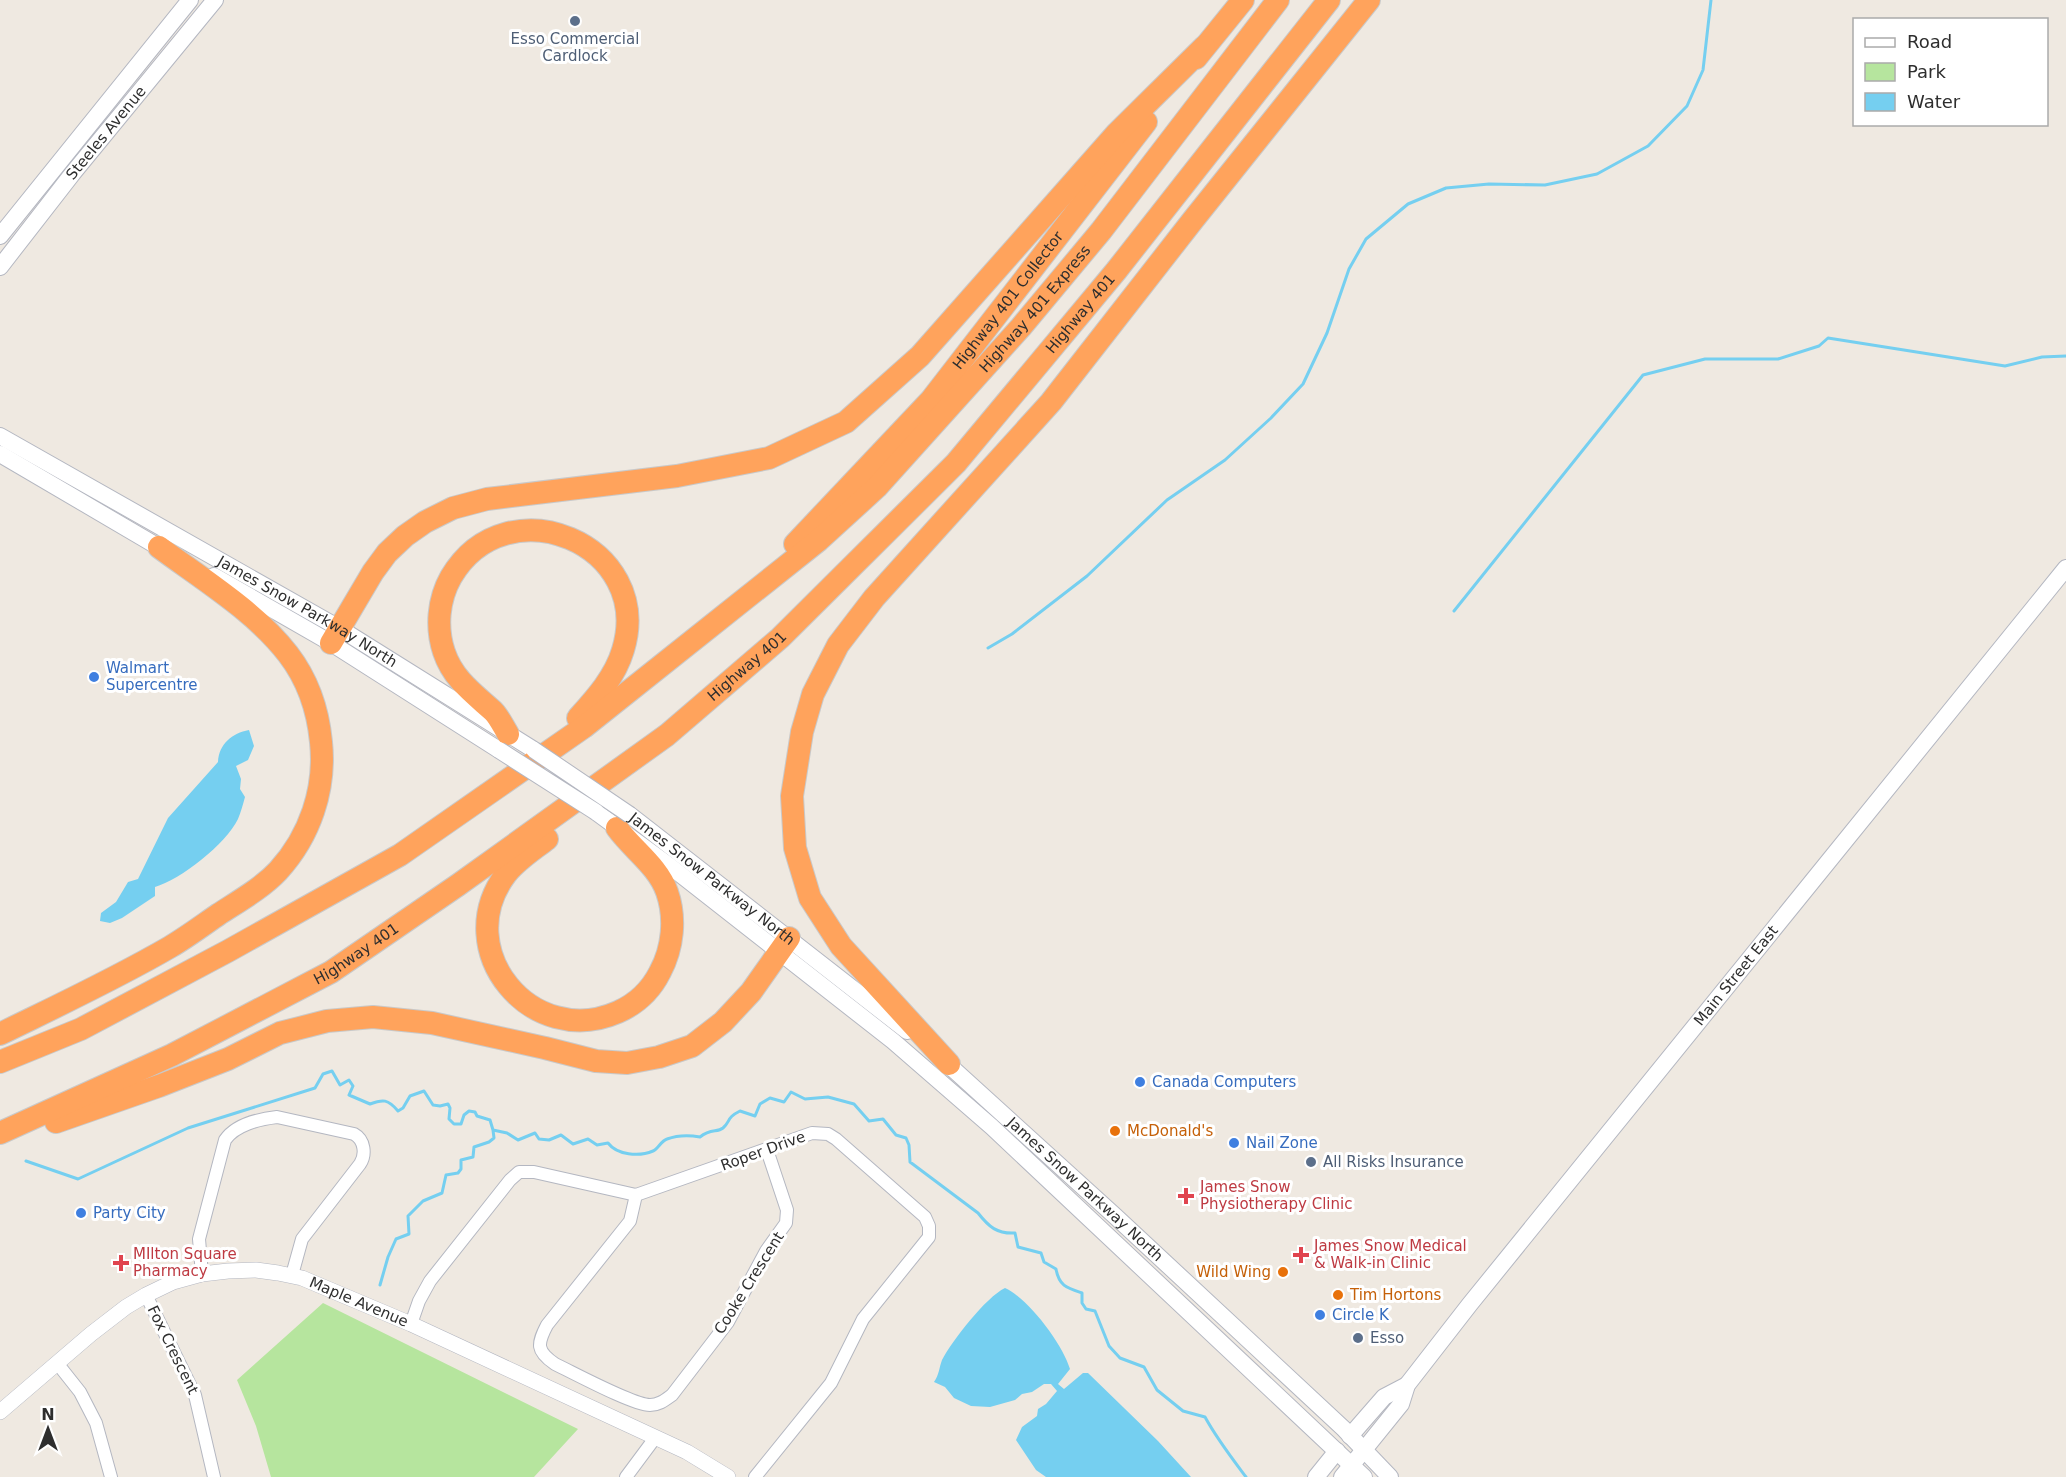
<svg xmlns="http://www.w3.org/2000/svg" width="2066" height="1477" font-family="'DejaVu Sans',sans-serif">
<rect width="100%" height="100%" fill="#efe9e1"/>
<!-- green -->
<path fill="#b6e59e" d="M323 1303 578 1429 534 1477H271L256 1426 237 1380Z"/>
<!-- water -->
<path fill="#75cff0" d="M249 730 254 746 248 760 236 766 241 779 240 789 245 797C243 804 241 812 238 819 226 844 180 880 155 887V896L122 918 110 923 100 921 101 913 116 902 128 882 138 879 168 818 218 762C219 744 232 733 249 730Z
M1005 1288C1029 1299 1063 1345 1070 1369L1058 1384 1064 1389 1083 1373H1088L1158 1441 1191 1477H1046L1036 1470 1016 1440 1022 1427 1037 1416 1038 1409 1046 1404 1057 1391 1051 1384H1044L1032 1392 1022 1394 1015 1400 990 1407 971 1406 954 1398 945 1387 934 1382C939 1375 939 1368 942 1360 952 1341 986 1297 1005 1288Z"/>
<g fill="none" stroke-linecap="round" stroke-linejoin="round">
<!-- stream -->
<path stroke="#75cff0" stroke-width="3" d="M1454 611 1643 375 1705 359H1778L1819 346 1828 338 2005 366 2042 357 2066 356
M988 648 1012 634 1087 576 1167 500 1225 460 1271 418 1303 384 1327 333 1349 269 1366 239 1408 204 1446 188 1489 184 1545 185 1597 174 1648 146 1687 106 1703 70 1711 0
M26 1161 78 1179 188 1128 315 1088 323 1074 332 1071 340 1085 349 1080 353 1086 349 1095 370 1104C383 1099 388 1099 398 1111L403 1108 410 1096 424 1091 433 1105 440 1106 448 1104 450 1108 449 1119 454 1124H461L464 1115 469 1111 475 1112 477 1116 490 1120 493 1130 507 1133 518 1140 535 1133 539 1139 549 1140 561 1135 573 1144 588 1139 597 1145 608 1143C617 1155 639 1157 653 1151 658 1149 661 1141 667 1139 678 1135 689 1135 700 1137 711 1128 717 1133 723 1128 731 1121 726 1118 740 1111L755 1116 760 1104 770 1098 784 1102 791 1092 805 1099 828 1097 854 1104 869 1121 883 1119 896 1135 906 1138 909 1145 910 1162 978 1213C989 1227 997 1234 1015 1233L1018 1247 1041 1253 1044 1262 1056 1269C1059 1286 1067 1288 1082 1293V1303L1086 1309 1095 1311 1109 1346 1120 1358 1144 1367 1157 1390 1183 1411 1205 1417C1217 1439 1231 1457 1246 1477
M380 1285 388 1257 396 1239 409 1234 408 1216 423 1201 442 1193 446 1175 458 1173 461 1169V1160L473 1157 474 1147 489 1142 494 1138 493 1130"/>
<defs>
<path id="minor" d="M636 1195 630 1221 547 1325C537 1344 536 1351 555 1364 574 1373 633 1405 650 1405 659 1405 665 1400 672 1395L728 1322 766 1251 786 1223 787 1210 767 1150
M202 1274 199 1239 225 1140C235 1125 259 1119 277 1117L354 1134C365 1140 366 1155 360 1164L302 1239 292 1275
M146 1295 195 1395 214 1477
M411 1324 419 1301 430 1281 510 1180 519 1172H534L636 1195 812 1133 828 1134 836 1139 925 1217 929 1226V1237L863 1319 831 1383 755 1477
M57 1363 80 1392 96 1423 111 1477
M626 1477 655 1438"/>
<g id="tertiary">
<path id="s1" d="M0 1412 91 1334 126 1307 146 1295 173 1282 202 1274 228 1271 256 1270 278 1273 302 1278 411 1324 687 1452 728 1477"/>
</g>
<g id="secondary">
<path d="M0 236 190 0"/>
<path id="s2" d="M0 267 73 173 215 0"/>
<path id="s3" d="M0 436 339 628 534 750"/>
<path d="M0 454 167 552"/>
<path d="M214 576 331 643 499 750"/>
<path d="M596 812 671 867 893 1041 992 1127 1364 1477"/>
<path id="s4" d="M630 815 907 1031"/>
<path id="s5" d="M941 1058 1115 1216 1344 1429 1390 1477"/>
<path d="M1350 1436 1384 1397 1407 1385"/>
<path d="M1316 1477 1337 1451"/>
<path id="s6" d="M1342 1477 1401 1404 1407 1385 1470 1304 2066 568"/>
</g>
<g id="motorway">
<path d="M1196 58 1243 0"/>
<path id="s7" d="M795 544 931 400 1146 122"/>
<path d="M331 643 373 572 387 553 405 536 425 522 453 508 487 499 677 476 769 458 846 422 920 356 1117 133 1204 47"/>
<path d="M508 734C503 726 499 717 493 711 473 693 453 679 444 652 436 628 438 600 451 577 507 482 655 545 623 650 615 677 596 698 578 718"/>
<path d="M547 839C533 850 517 860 506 874 449 950 532 1050 618 1012 636 1004 651 990 660 972 673 948 676 918 667 892 658 866 633 850 617 828"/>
<path d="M0 1034C57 1006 115 979 170 947 187 937 203 925 219 914 239 901 262 888 278 871 310 836 326 789 321 742 318 710 308 680 288 654 255 611 202 579 159 547"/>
<path id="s8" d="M0 1062 81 1029 228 951 400 855 584 727 819 540 877 487 1021 327 1101 231 1278 0"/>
<path d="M949 1064 841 946 810 898 795 848 792 796 802 732 813 694 838 645 874 598 1051 402 1193 220 1369 0"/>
<path d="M56 1122 159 1086 228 1059 280 1033 327 1021 373 1017 432 1023 545 1048 596 1061 627 1063 659 1057 692 1046 723 1022 751 992 789 938"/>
<path id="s9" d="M0 1133 172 1055 331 972 458 885 667 735 780 638 956 463 1116 271 1329 0"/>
</g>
</defs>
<!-- minor casing -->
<use href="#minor" stroke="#b4b7c1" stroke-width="14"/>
<!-- tertiary casing -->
<use href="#tertiary" stroke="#b4b7c1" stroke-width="16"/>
<!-- secondary casing -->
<use href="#secondary" stroke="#b4b7c1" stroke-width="18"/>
<!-- motorway casing -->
<use href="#motorway" stroke="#c9c9c9" stroke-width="24"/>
<!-- minor -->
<use href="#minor" stroke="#fff" stroke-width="12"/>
<!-- tertiary -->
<use href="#tertiary" stroke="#fff" stroke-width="15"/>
<!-- secondary -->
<use href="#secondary" stroke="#fff" stroke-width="16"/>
<!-- motorway -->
<use href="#motorway" stroke="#ffa35c" stroke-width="22"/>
<defs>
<path id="secondary-bridge" d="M499 750 596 812
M534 750 630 815"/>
</defs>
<!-- secondary-bridge casing -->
<use href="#secondary-bridge" stroke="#b4b7c1" stroke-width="18" stroke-linecap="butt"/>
<!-- secondary-bridge -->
<use href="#secondary-bridge" stroke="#fff" stroke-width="16"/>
</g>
<!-- markers -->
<g fill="#5c6f8a" stroke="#fff" stroke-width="2">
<circle cx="575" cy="21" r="6"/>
<circle cx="1311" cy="1162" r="6"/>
<circle cx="1358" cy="1338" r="6"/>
</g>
<g fill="#3f7fe0" stroke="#fff" stroke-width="2">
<circle cx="94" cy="677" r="6"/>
<circle cx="1140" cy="1082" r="6"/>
<circle cx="1234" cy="1143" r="6"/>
<circle cx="81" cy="1213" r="6"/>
<circle cx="1320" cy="1315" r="6"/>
</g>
<g fill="#e8710a" stroke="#fff" stroke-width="2">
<circle cx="1115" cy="1131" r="6"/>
<circle cx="1283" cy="1272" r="6"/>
<circle cx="1338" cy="1295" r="6"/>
</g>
<g fill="#e0444e" stroke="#fff" stroke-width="2">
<path d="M1183 1187h6v6h6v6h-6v6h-6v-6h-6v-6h6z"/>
<path d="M1298 1246h6v6h6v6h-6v6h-6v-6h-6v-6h6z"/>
<path d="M118 1254h6v6h6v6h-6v6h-6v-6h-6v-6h6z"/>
</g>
<g text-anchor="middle" stroke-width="6" stroke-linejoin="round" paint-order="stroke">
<!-- service labels -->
<g font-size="15" fill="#4e5e75" stroke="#fff" text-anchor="start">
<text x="575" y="44" text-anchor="middle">Esso Commercial<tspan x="575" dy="17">Cardlock</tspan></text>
<text x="1323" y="1167">All Risks Insurance</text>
<text x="1370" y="1343">Esso</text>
</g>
<!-- street labels -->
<g font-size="15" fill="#2e2e2e" stroke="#fff">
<text dy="5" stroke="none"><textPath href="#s2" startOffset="171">Steeles Avenue</textPath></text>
<text dy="5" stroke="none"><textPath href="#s7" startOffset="324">Highway 401 Collector</textPath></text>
<text dy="5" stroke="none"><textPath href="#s8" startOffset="1292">Highway 401 Express</textPath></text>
<text dy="5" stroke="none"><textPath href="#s9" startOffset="1371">Highway 401</textPath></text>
<text dy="5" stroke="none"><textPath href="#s3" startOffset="354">James Snow Parkway North</textPath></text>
<text dy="5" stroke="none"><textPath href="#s9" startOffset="885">Highway 401</textPath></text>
<text dy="5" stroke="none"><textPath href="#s4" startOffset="104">James Snow Parkway North</textPath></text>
<text dy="5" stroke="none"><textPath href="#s9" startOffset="399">Highway 401</textPath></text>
<text dy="5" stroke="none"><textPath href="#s6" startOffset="639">Main Street East</textPath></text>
<text transform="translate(763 1151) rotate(-20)" y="5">Roper Drive</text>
<text dy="5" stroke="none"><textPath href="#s5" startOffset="195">James Snow Parkway North</textPath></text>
<text transform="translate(749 1283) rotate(-58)" y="5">Cooke Crescent</text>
<text dy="5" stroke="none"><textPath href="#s1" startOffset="410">Maple Avenue</textPath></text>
<text transform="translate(173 1350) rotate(64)" y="5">Fox Crescent</text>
</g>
<!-- shop labels -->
<g font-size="15" fill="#366cbe" stroke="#fff" text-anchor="start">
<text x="106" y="673">Walmart<tspan x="106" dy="17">Supercentre</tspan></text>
<text x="1152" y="1087">Canada Computers</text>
<text x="1246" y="1148">Nail Zone</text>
<text x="93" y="1218">Party City</text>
<text x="1332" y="1320">Circle K</text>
</g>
<!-- food labels -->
<g font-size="15" fill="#c56008" stroke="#fff" text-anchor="start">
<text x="1127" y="1136">McDonald's</text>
<text x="1271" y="1277" text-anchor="end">Wild Wing</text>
<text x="1350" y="1300">Tim Hortons</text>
</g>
<!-- health labels -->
<g font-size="15" fill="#be3a42" stroke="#fff" text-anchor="start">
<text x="1200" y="1192">James Snow<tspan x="1200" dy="17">Physiotherapy Clinic</tspan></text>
<text x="1314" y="1251">James Snow Medical<tspan x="1314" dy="17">&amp; Walk-in Clinic</tspan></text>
<text x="133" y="1259">MIlton Square<tspan x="133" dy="17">Pharmacy</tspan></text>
</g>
</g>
<!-- legend -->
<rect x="1853" y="18" width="195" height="108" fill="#ffffff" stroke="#ababab" stroke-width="1.5"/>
<rect x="1865" y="38" width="30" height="9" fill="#ffffff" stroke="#ababab" stroke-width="1.5"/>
<text x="1907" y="48" font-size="18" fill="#2e2e2e">Road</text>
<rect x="1865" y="63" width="30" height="18" fill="#b6e59e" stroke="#ababab" stroke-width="1.5"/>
<text x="1907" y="78" font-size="18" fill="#2e2e2e">Park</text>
<rect x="1865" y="93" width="30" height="18" fill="#75cff0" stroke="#ababab" stroke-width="1.5"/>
<text x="1907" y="108" font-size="18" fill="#2e2e2e">Water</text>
<!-- north arrow -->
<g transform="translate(48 1429)" stroke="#ffffff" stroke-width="4.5" paint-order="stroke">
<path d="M0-4.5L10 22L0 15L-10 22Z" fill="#2e2e2e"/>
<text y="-9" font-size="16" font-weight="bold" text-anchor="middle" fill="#2e2e2e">N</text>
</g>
</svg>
